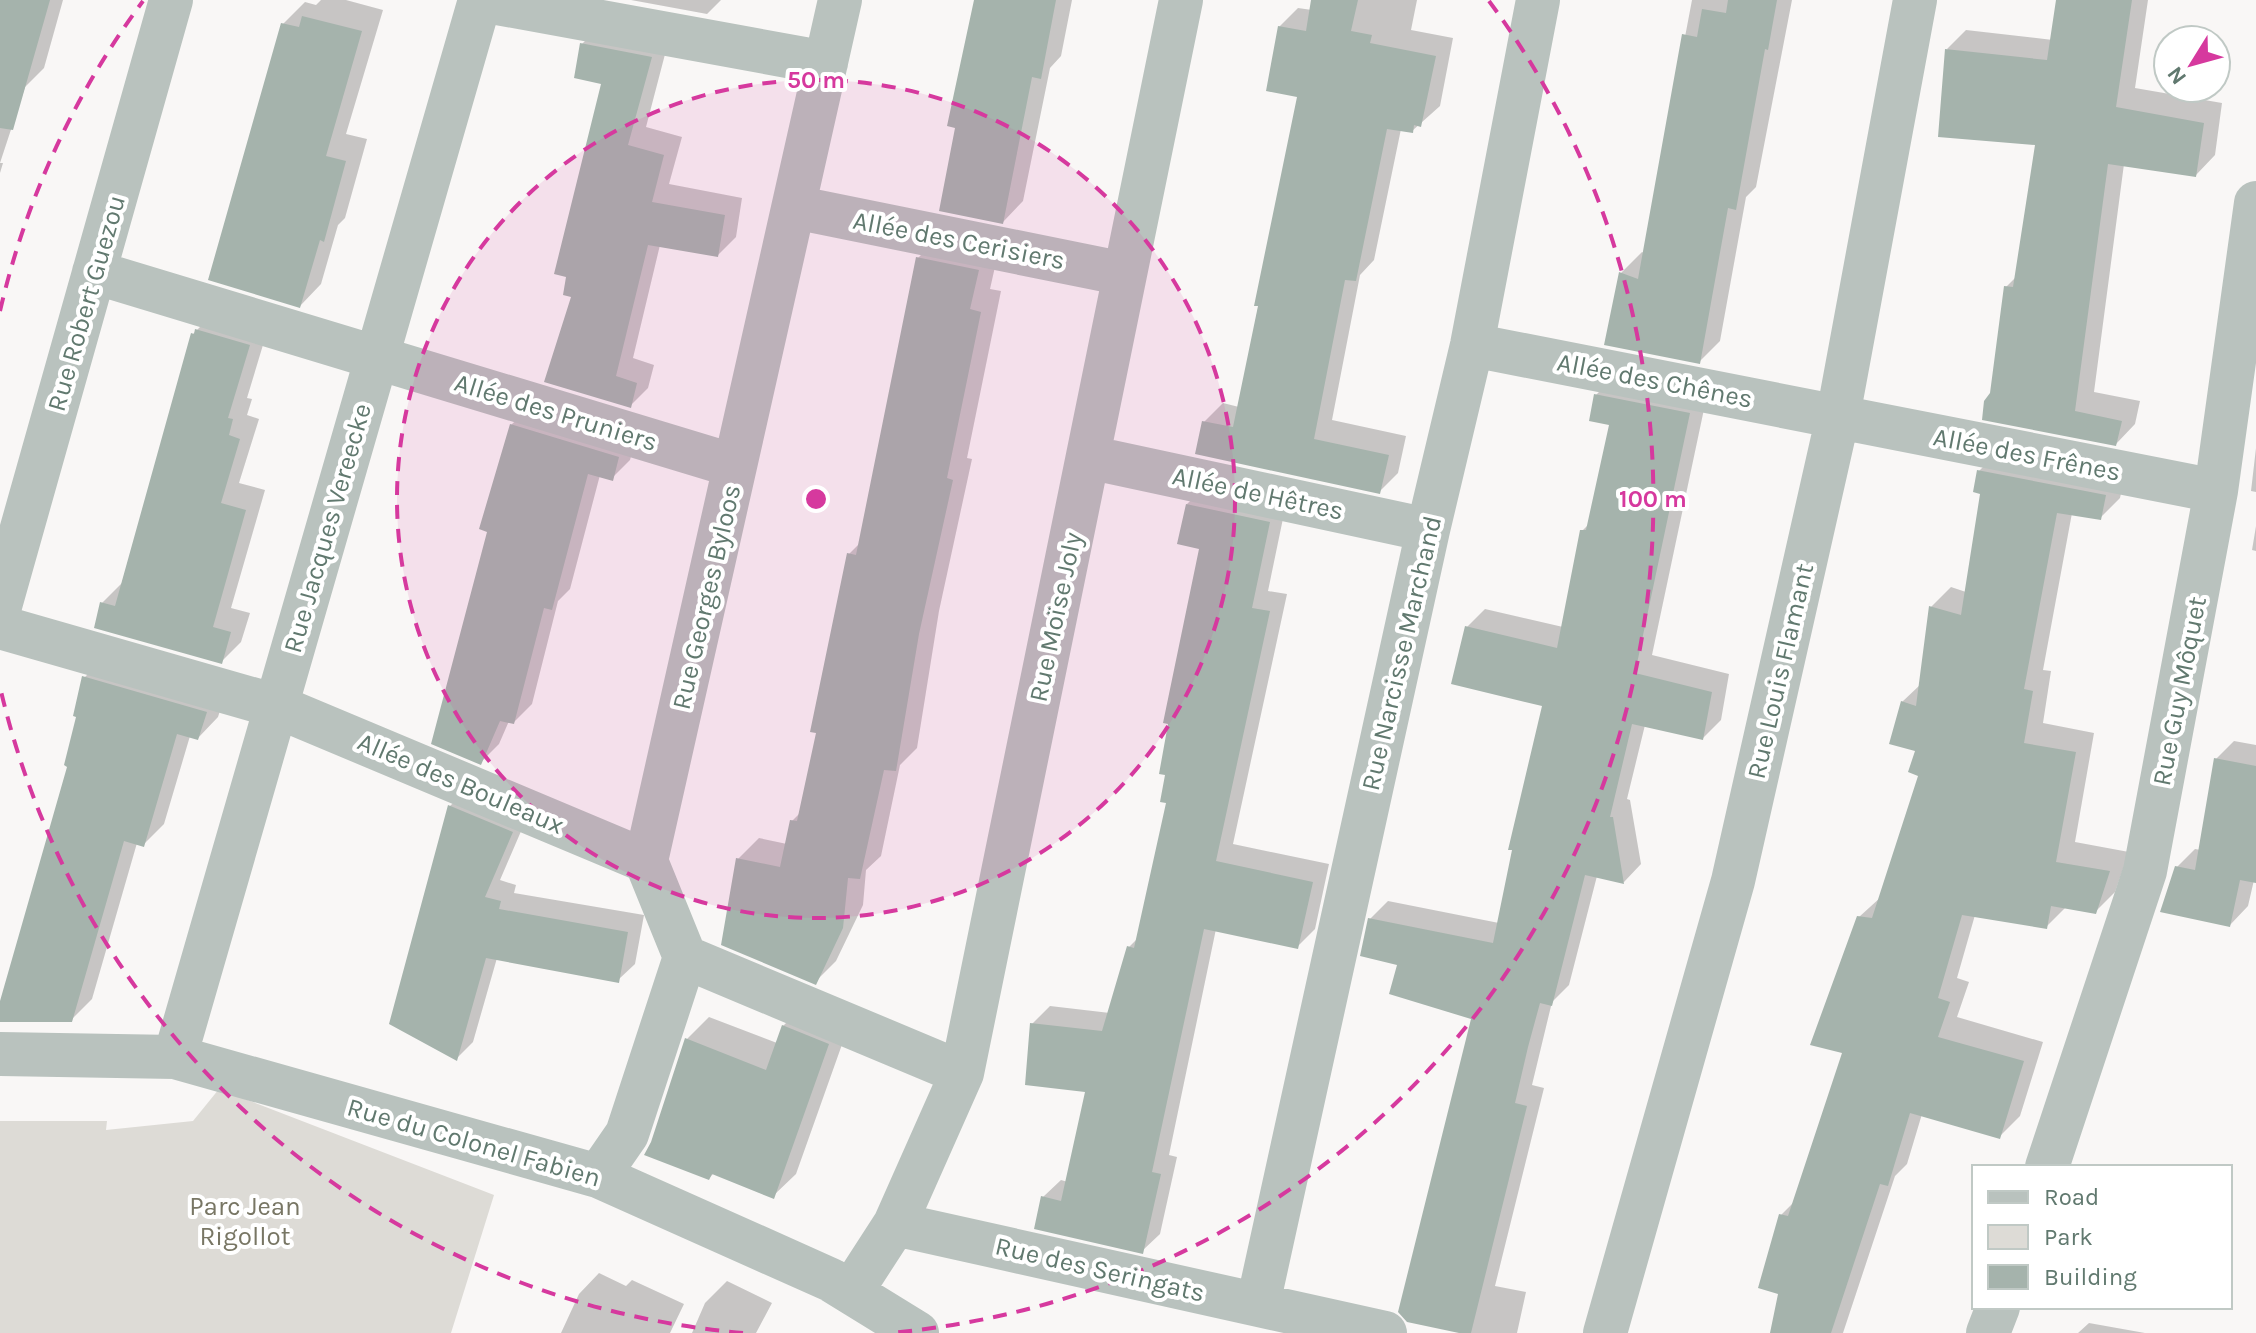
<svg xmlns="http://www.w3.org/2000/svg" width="2256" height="1333" font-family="Karla,sans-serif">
<rect width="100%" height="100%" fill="#f9f7f6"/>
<!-- park -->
<path fill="#dddbd6" d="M219 1089 494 1195 451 1333H0V1121H107L106 1130 193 1121Z"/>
<!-- shadow -->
<path fill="#0003" d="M0 0H63L44 68 25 87 0 163H3L0 173Z
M321 0H346L383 10 346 134 367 139 345 218 338 225 321 284 300 306 283 24 305 2 316 5Z
M631 0H721L707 14Z
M976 0H1072L1061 56 1050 68 1023 201 1003 222 958 126Z
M1313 0H1417L1411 30 1453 38 1440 106 1412 131 1401 129 1374 260 1360 275 1332 420 1406 436 1398 473 1379 492 1204 422 1223 403 1239 407 1299 95 1279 27 1298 8 1312 10Z
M1692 0H1792L1756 187 1746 197 1720 341 1699 362 1621 273 1642 252 1644 253Z
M2059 0H2148L2135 88 2222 103 2215 155 2196 175 2124 164 2094 392 2140 401 2135 424 2116 444 1992 394 2006 287 2017 276 2038 143 1947 49 1966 30 2053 40Z
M600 26 669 39 646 127 682 137 669 184 742 198 736 237 718 255 660 245 633 358 654 365 648 388 630 406 574 296 604 82 582 44Z
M939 237 999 249 990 289 1001 291 967 458 972 459 939 611 917 748 900 765 881 856 866 870 863 905 836 961 815 982 738 859 759 838 787 844 792 821 801 812 818 732 849 554 860 543 918 258Z
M217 310 269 325 247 398 252 399 247 415 259 419 239 483 265 490 231 608 250 613 241 642 221 662 102 603 122 583 193 334Z
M1614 377 1707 395 1652 655 1729 674 1721 720 1703 738 1645 725 1627 799 1630 800 1641 864 1624 882 1597 876 1569 985 1552 1002 1532 1085 1544 1088 1495 1286 1526 1292 1517 1333H1461L1473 1017 1399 964 1370 919 1388 901 1499 923 1545 705 1467 627 1485 609 1563 627 1582 531 1590 523 1611 424 1596 395Z
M530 407 636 439 630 460 612 478 600 475 570 589 558 601 532 704 514 722 509 721 499 744 481 762 489 530 511 425Z
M2256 448V492L2251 491Z
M1999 451 2125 475 2120 498 2100 518 2072 513 2043 670 2051 671 2043 723 2094 733 2075 842 2129 852 2115 892 2095 912 2066 907 2046 927 1975 915 1957 978 1969 982 1957 1017 2043 1042 2020 1116 2000 1136 1922 1114 1907 1164 1895 1176 1843 1333H1771L1780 1293 1781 1215 1794 1202 1844 1052 1859 917 1881 897 1921 775 1918 750 1902 702 1921 684 1931 607 1951 587 1966 592 1982 493 1979 471Z
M1205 487 1286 504 1268 591 1287 594 1233 844 1329 864 1315 929 1297 947 1216 929 1169 1155 1177 1157 1160 1234 1142 1251 1043 1197 1061 1180 1068 1182 1087 1090 1032 1024 1050 1006 1110 1013 1129 947 1139 937 1168 801 1202 548 1187 504Z
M2256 526V551L2252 550Z
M105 657 226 692 218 717 198 738 190 736 164 824 143 845 137 843 92 999 71 1020H0V1008L69 765 84 678Z
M2234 741 2256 745V881L2254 880 2248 906 2230 925 2177 867 2195 849 2201 850 2216 759Z
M467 790 528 815 500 880 516 885 514 893 644 915 635 964 618 980 497 958 473 1042 457 1058 450 806Z
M806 1003 850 1022 796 1174 773 1196 714 1173 709 1178 653 1143 687 1039 709 1017 777 1043 783 1026Z
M599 1273 626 1286 632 1280 684 1304 670 1333H561L579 1294Z
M727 1281 772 1303 756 1333H692L705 1303Z
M2089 1323 2145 1333H2078Z"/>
<!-- building -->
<path fill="#a5b3ac" d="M0 0H50L13 130 0 128Z
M974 0H1056L1041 79 1032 77 1003 224 939 211 955 128 947 126Z
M1311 0H1358L1351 31 1372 35 1370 43 1436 56 1421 127 1414 125 1413 133 1387 129 1356 281 1345 280 1314 439 1389 455 1380 494 1195 454 1202 421 1233 427 1258 306H1254L1297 97 1266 91 1278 26 1306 31Z
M1728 0H1777L1768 50 1765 49 1736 210 1728 208 1700 364 1604 345 1619 272 1638 279 1682 34 1697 37 1702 9 1726 13Z
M2056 0H2132L2116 107 2204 123 2196 177 2108 164 2075 411 2122 421 2116 446 1982 420 1984 401 1990 393 2004 286 2013 287 2035 145 1938 137 1945 49 2047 60Z
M302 16 362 31 326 156 346 161 324 242 320 240 300 308 208 280 281 23 299 27Z
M580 43 652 57 628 145 664 155 652 202 725 215 718 257 648 245 616 376 637 383 631 408 544 382 571 297 563 295 566 277 554 274 601 84 574 78Z
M916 257 979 270 970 309 981 312 947 478 953 480 919 634 896 771 884 770 860 879 848 878 843 928 816 985 721 945 736 858 780 867 790 820 797 821 816 733 810 732 847 553 856 555Z
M195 329 250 345 228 418 233 419 229 435 240 439 221 503 246 510 213 627 231 632 222 664 94 628 100 602 115 606 191 333 194 334Z
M1594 394 1690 413 1635 673 1712 692 1703 740 1632 724 1610 817H1613L1624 884 1585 875 1552 1006 1540 1003 1528 1047 1515 1103 1527 1106 1471 1333H1459L1407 1322 1398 1312 1471 1019 1389 994 1397 965 1360 956 1368 918 1493 943 1512 850H1508L1542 706 1451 684 1465 626 1557 648 1580 530H1586L1609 425 1589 421Z
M510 424 619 457 613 481 588 474 552 610 544 608 514 724 500 721 481 765 431 744 487 532 479 529Z
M1977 470 2106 495 2101 520 2057 513 2024 689 2033 691 2024 743 2076 752 2056 862 2110 871 2096 914 2051 906 2047 929 1962 915 1938 998 1950 1002 1938 1037 2024 1061 2000 1139 1910 1113 1888 1186 1880 1184 1831 1333H1770L1778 1294 1758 1288 1779 1214 1788 1216 1842 1053 1810 1045 1857 916 1872 918 1918 776 1908 772 1915 751 1889 744 1901 701 1916 706 1929 606 1961 615 1980 494 1973 492Z
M1186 504 1270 522 1252 608 1270 611 1216 861 1313 882 1298 949 1204 929 1152 1172 1161 1174 1143 1254 1034 1229 1041 1196 1061 1201 1085 1092 1025 1085 1030 1023 1102 1031 1127 946 1134 948 1166 803 1160 802 1165 775 1159 774 1168 724 1163 723 1199 549 1177 544Z
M82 676 207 712 198 740 177 734 144 847 124 841 72 1022H0V1001L67 767 64 765 76 717 73 716Z
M2214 758 2256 766V883L2240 880 2230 927 2160 912 2175 866 2195 870Z
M448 805 513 832 485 897 501 901 499 909 628 932 619 983 486 958 457 1061 389 1024Z
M782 1025 829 1044 774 1199 712 1174 709 1180 644 1155 651 1142 685 1038 766 1070Z"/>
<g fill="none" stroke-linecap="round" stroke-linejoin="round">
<!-- minor -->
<path stroke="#b9c2be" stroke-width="44" d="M481 0 826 63
M794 207 1125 274
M94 272 735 466
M1472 345 2216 491
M1088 457 1428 530
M0 606 171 0
M0 627 276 706 646 861
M685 957 962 1073
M0 1054 175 1057 598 1176 831 1280 917 1333
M175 1057 480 0
M2047 1167 2145 871 2216 491 2256 203
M598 1176 627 1134 685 957 646 861 840 0
M895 1224 962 1073 1181 0
M851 1292 895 1224 1385 1333
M1258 1304 1428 530 1472 345 1538 0
M1605 1333 1733 881 1838 416 1915 0
M1988 1333 1998 1307"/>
</g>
<!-- distance rings -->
<circle cx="816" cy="499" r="419" fill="#d6399e" fill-opacity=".12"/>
<g fill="none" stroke="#d6399e" stroke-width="4" stroke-dasharray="14 10">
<circle cx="816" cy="499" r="419"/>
<path d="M743 1333A837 837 0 0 1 0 687M0 311A837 837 0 0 1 143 1M1489 1A837 837 0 0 1 889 1333"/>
</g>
<g text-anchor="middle" stroke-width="8" stroke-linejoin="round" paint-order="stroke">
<!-- street labels -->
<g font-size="26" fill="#61796f" stroke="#fff">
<text transform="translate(959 240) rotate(11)" y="9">Allée des Cerisiers</text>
<text transform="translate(86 303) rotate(-74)" y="9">Rue Robert Guezou</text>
<text transform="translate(1655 380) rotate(11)" y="9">Allée des Chênes</text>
<text transform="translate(556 412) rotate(17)" y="9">Allée des Pruniers</text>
<text transform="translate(2027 454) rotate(11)" y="9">Allée des Frênes</text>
<text transform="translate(1258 493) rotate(12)" y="9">Allée de Hêtres</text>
<text transform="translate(327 528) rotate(-74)" y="9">Rue Jacques Vereecke</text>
<text transform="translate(706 597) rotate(-77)" y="9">Rue Georges Byloos</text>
<text transform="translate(1055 617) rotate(-78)" y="9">Rue Moïse Joly</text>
<text transform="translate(1401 653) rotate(-77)" y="9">Rue Narcisse Marchand</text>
<text transform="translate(1780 671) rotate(-77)" y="9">Rue Louis Flamant</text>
<text transform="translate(2179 691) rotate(-79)" y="9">Rue Guy Môquet</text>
<text transform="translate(461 783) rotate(23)" y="9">Allée des Bouleaux</text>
<text transform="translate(474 1142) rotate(16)" y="9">Rue du Colonel Fabien</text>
<text transform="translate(1100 1269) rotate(13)" y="9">Rue des Seringats</text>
</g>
<!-- park labels -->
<g font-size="26" fill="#787664" stroke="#fff">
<text x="245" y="1215">Parc Jean<tspan x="245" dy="30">Rigollot</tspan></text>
</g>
</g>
<circle cx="816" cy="499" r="12" fill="#d6399e" stroke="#fff" stroke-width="4"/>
<g font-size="24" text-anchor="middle" font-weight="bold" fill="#d6399e" stroke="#fff" stroke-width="8" stroke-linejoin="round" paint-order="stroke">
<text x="816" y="88">50 m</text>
<text x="1653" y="507">100 m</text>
</g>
<!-- legend -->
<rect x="1972" y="1165" width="260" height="144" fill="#ffffff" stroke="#c0c9c5" stroke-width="2"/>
<rect x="1988" y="1191" width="40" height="12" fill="#b9c2be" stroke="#c0c9c5" stroke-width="2"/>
<text x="2044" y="1205" font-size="24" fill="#61796f">Road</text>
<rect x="1988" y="1225" width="40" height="24" fill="#dddbd6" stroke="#c0c9c5" stroke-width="2"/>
<text x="2044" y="1245" font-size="24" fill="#61796f">Park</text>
<rect x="1988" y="1265" width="40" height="24" fill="#a5b3ac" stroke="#c0c9c5" stroke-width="2"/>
<text x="2044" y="1285" font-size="24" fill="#61796f">Building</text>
<!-- north arrow -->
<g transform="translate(2192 64) rotate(233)"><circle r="38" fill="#ffffff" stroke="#c0c9c5" stroke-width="2"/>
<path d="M0-6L14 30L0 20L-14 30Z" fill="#d6399e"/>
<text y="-12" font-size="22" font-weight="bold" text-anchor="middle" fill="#61796f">N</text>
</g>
</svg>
